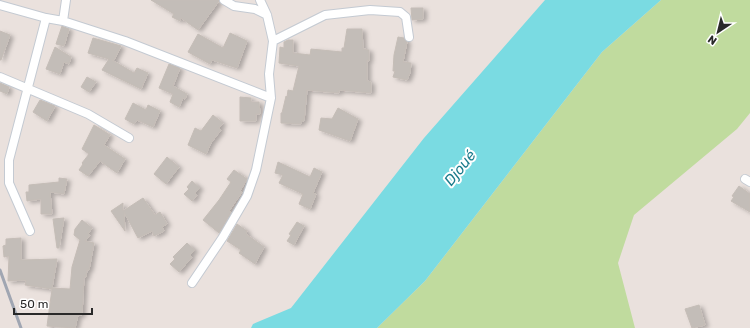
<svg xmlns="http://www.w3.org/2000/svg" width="750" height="328" font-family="Rubik,sans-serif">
<defs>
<filter id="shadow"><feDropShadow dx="3.5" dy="2" stdDeviation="2" flood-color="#0004"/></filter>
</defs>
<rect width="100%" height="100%" fill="#eae1dd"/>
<!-- green -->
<path fill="#c0db9e" d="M661 0H750V113L737 129 634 215 618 263 635 328H377L425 281 602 52Z"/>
<!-- water -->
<path fill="#7adbe2" d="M545 0H661L602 52 425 281 377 328H251L253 324 291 308 424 138Z"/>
<!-- building -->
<path fill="#c3bdb8" stroke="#c5bdb7" filter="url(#shadow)" d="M151 0H219V1L198 30 181 18 180 21 172 17 174 14Z
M411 8H423V19L412 20Z
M62 26 69 29 64 46 56 44Z
M347 29H362L363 49 369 50V61L367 60V81L371 82V93L339 90V93L307 90 304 121 302 120 301 124 281 123V113H282L286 96 287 97 288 90 293 91 299 66 279 63 280 47 284 48V42L288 40H293V53L310 55 311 49 342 52V48H344Z
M0 31 10 35 1 60H0Z
M230 33 247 41 237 68 212 60 210 64 188 52 198 34 223 48Z
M398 37 404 38 407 42 403 62 411 63 410 73 407 80 393 77 395 71H393L394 55Z
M93 38 121 46 114 60H112L134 73 137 68 148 73 141 89 102 70 109 59 88 53Z
M55 47 71 57 69 64 64 62 60 74 46 69Z
M169 64 180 68 173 86 187 94 185 99 183 98 179 107 170 102 173 94 159 88Z
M87 77 96 82 89 92 81 87Z
M0 83 9 87 7 94 0 91Z
M240 97 251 98V102H259L260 114H256V121H240Z
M40 100 55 106 47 121 33 112Z
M133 103 146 110 148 105 160 111 153 127 137 120 134 124 125 119Z
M338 108 358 119 350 141 319 130 321 118 332 119Z
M213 115 223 123 219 128 221 130 211 143 206 154 188 145 195 128 201 131Z
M94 125 110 135 104 145 125 159 117 173 100 161 88 176 79 170 83 164 82 163 89 154 82 149Z
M167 157 179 167 166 184 154 174Z
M278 162 310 177 314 168 322 172 313 193 316 194 310 209 299 204 303 194 279 183 283 175 275 173Z
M234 170 247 179 240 191 242 192 229 211 231 212 219 233 203 220 219 200 231 182 227 179Z
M59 178 67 179 64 194 50 192 52 214H41V199L27 201 26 192H29V185L59 182Z
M192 181 200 188 195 193 197 195 192 201 184 194 189 189 187 187Z
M739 186 750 194V212L731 201 734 197 732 196Z
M143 198 155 215 160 212 167 224 162 227 164 231 154 236 152 231 138 238 124 212 125 231 111 211 123 203V211Z
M64 218 59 248H57L53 219Z
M82 220 92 228 88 234 90 235 85 241 94 243 89 270H87L86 277H84L82 315H78L75 328 47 326 52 289 25 285 26 280 8 281 9 256 4 257 3 246 6 245V239L21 238V260L57 259 52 288 70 289 72 267 80 240 74 235 75 229Z
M297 222 304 226 294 245 287 241 291 235 289 234Z
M237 224 247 231 246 234 264 247 255 264 239 253 241 250 227 241Z
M187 243 195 250 190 255 192 257 179 272 170 264 175 259 173 257Z
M699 305 705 325 692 328 685 309Z"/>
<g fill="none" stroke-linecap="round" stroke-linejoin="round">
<defs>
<path id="minor" d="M224 0 234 6 255 9 267 15
M0 5 46 18 63 21 125 41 271 98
M63 21 66 0
M273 41 325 15 370 10 400 12 406 17 409 37
M0 77 88 114 129 138
M745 179 750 182
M30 231 9 183V160L46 18
M192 283 223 237 247 196 256 170 271 98 269 74 273 41 267 15 260 0"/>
</defs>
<!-- minor casing -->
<use href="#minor" stroke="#c4cad2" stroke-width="10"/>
<!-- minor -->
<use href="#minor" stroke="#fff" stroke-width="8"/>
<!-- rail -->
<path stroke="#a0a6b2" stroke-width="3" d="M0 270 21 328"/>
</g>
<g text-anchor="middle" stroke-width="4" stroke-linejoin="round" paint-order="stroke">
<!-- water labels -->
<g font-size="15" font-style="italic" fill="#1b7c8c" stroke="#fff">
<text transform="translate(460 168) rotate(-51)" y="5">Djoué</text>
</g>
</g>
<!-- north arrow -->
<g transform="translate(718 32) rotate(215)" stroke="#ffffff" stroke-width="3" paint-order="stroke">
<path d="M0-3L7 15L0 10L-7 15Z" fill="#292929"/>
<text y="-6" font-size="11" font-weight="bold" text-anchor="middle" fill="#292929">N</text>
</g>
<!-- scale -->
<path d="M14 308v6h78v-6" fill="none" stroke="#292929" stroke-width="2"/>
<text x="20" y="308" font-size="12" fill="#292929" stroke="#ffffff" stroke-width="3" paint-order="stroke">50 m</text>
</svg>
